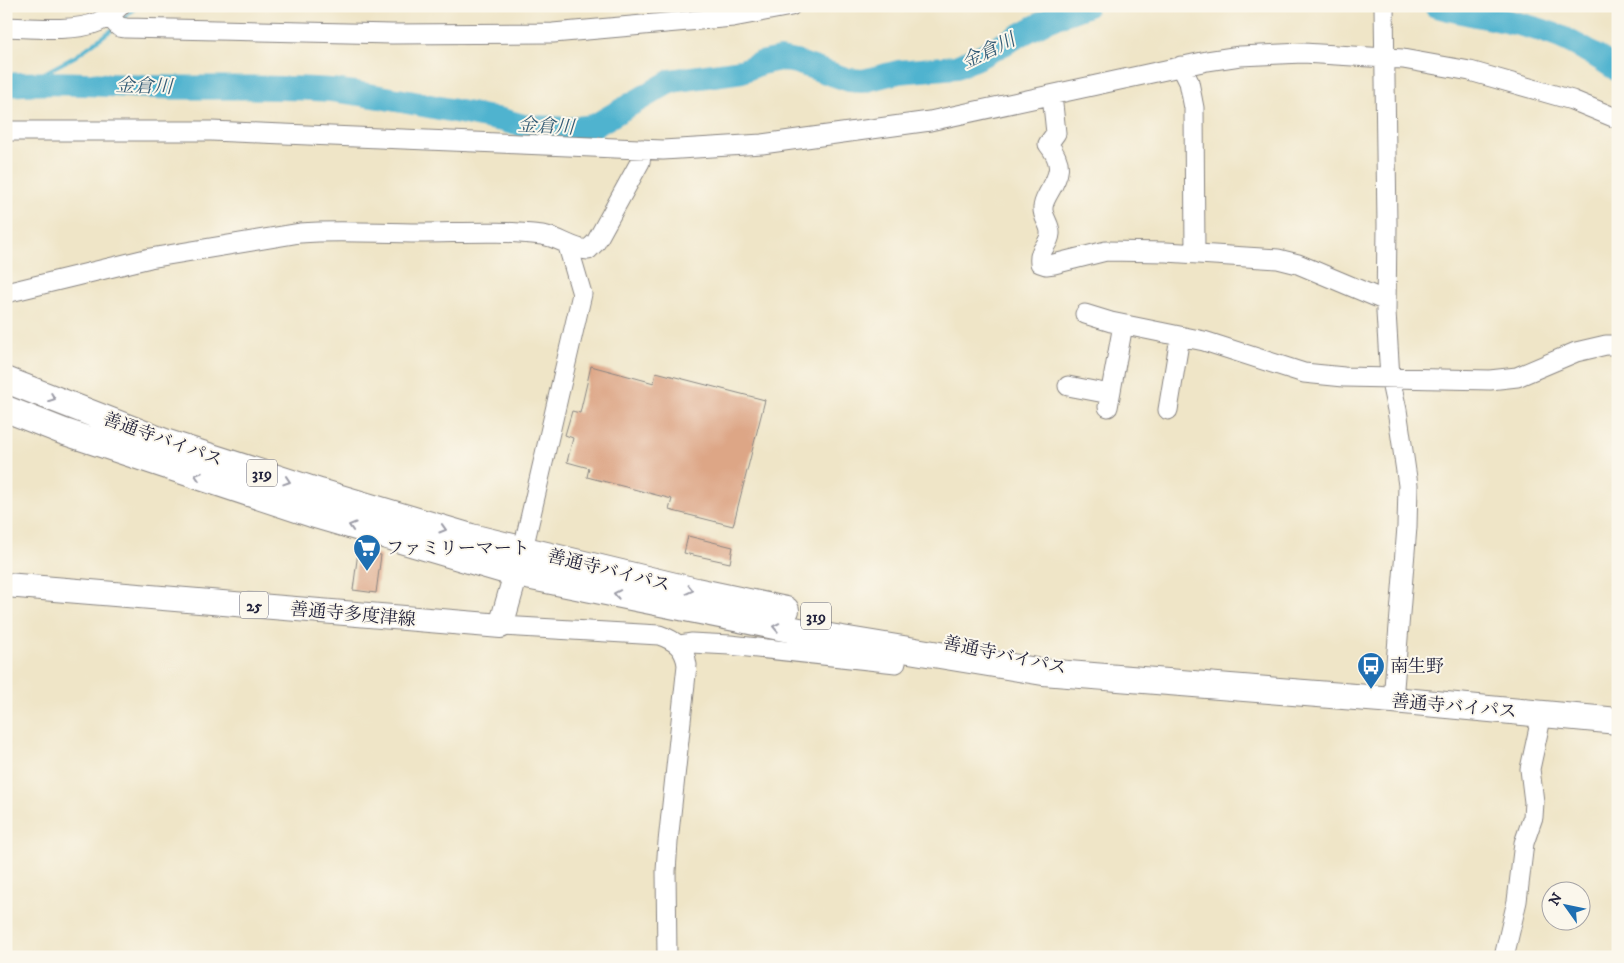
<svg xmlns="http://www.w3.org/2000/svg" width="1624" height="963" font-family="'IM FELL DW Pica','Noto Serif JP',serif">
<rect width="100%" height="100%" fill="#fbf7ec"/>
<filter id="ink" filterUnits="userSpaceOnUse"><feTurbulence type="fractalNoise" baseFrequency=".02" numOctaves="2"/><feDisplacementMap in="SourceGraphic" scale="10" xChannelSelector="R" yChannelSelector="G"/><feConvolveMatrix kernelMatrix="1 2 1 2 8 2 1 2 1" color-interpolation-filters="sRGB"/></filter>
<filter id="wash" filterUnits="userSpaceOnUse"><feTurbulence type="fractalNoise" baseFrequency=".0096" numOctaves="4" result="noise"/><feDisplacementMap in="SourceGraphic" scale="20" xChannelSelector="R" yChannelSelector="G"/><feGaussianBlur stdDeviation="1.12" result="paint"/><feColorMatrix in="noise" values="0 0 0 0 0 0 0 0 0 0 0 0 0 0 0 0 0 1.4 0 .05"/><feComposite in="paint" operator="in"/></filter>
<g filter="url(#wash)">
<rect width="100%" height="100%" fill="#efe5c7"/>
<g fill="none" stroke-linecap="round" stroke-linejoin="round">
<!-- stream -->
<path stroke="#50b3cf" stroke-width="4" d="M122 20 137 6
M25 83 76 56 113 29"/>
<!-- river -->
<path stroke="#50b3cf" stroke-width="24" d="M1436 6C1477 17 1521 21 1560 37 1581 46 1599 58 1618 70
M6 85C55 81 105 85 153 87 213 89 272 85 331 90 387 96 446 110 502 120L524 126 570 129 594 126 671 81 742 71 761 63 780 59 796 62 849 80 863 81 898 72 956 67 981 56 1050 19 1086 6"/>
</g>
<g id="blocks">
<!-- building -->
<path fill="#dda686" d="M591 366 654 383 656 372 765 400 733 526 669 510 672 499 587 477 589 468 567 462 573 438 565 435 572 411 580 413Z
M688 536 733 547 730 563 684 553Z
M358 552 381 555 376 593 353 590Z"/>
</g>
</g>
<g filter="url(#ink)">
<use href="#blocks" fill-opacity="0" stroke="#888481" stroke-width="1"/>
<g fill="none" stroke-linecap="round" stroke-linejoin="round">
<defs>
<path id="minor" d="M1384 6 1387 225 1386 312 1390 378 1397 410 1408 485 1407 527 1393 700
M109 16 119 27 126 28 392 34 553 33 733 17 791 6
M6 27C32 28 76 32 98 22 107 18 114 12 120 6
M1181 66 1189 82 1194 108 1195 254
M1052 95 1056 133 1048 144C1064 164 1060 174 1048 194 1046 198 1043 203 1043 208 1042 217 1051 225 1050 234 1049 246 1038 249 1040 263L1046 265 1054 264 1106 251 1166 252 1278 259 1298 264 1386 301
M6 131H211L663 150 762 144 930 121 1207 61 1240 56 1303 53 1403 59 1470 71 1572 100 1618 119
M6 293 150 258 300 233C340 230 379 233 419 233 460 233 501 230 542 235 559 237 571 249 588 250L596 242 640 162 642 149
M1085 314 1111 322 1204 341 1304 373 1344 377 1490 380 1517 377 1576 352 1606 345H1618
M1068 386 1110 394
M1108 407 1123 325
M1168 410 1180 337
M523 549 582 294 568 246
M501 626 659 635C674 640 685 647 687 665L668 842 666 871 667 957
M679 645 691 643 730 645 896 663
M1504 957 1517 901 1524 843 1533 817 1534 802 1530 769 1542 714"/>
<path id="major" d="M6 585 501 626 521 556"/>
<path id="highway" d="M6 380 165 442 320 492 471 537 696 591 786 610
M6 409 62 431 312 514 517 574 824 636 1043 672 1393 700 1618 721"/>
</defs>
<!-- minor casing -->
<use href="#minor" stroke="#888481" stroke-width="21"/>
<!-- major casing -->
<use href="#major" stroke="#888481" stroke-width="26"/>
<!-- highway casing -->
<use href="#highway" stroke="#888481" stroke-width="28"/>
<!-- minor -->
<use href="#minor" stroke="#fff" stroke-width="19"/>
<!-- major -->
<use href="#major" stroke="#fff" stroke-width="24"/>
<!-- highway -->
<use href="#highway" stroke="#fff" stroke-width="26"/>
<defs>
<path id="rail" d="M1603 957H1618"/>
</defs>
<!-- rail casing -->
<use href="#rail" stroke="#22223b" stroke-width="5.5"/>
<!-- rail -->
<use href="#rail" stroke="#fbf7ec" stroke-width="4" stroke-dasharray="11" stroke-linecap="butt"/>
</g>
<!-- one-way arrows -->
<defs><path id="oneway-chevron" d="M-2-3.5L2.5 0L-2 3.5" fill="none" stroke-width="1.6" stroke-linecap="round" stroke-linejoin="round" transform="scale(1.25)"/></defs>
<g stroke="#9c9ca7">
<use href="#oneway-chevron" transform="translate(52 398) rotate(21)"/>
<use href="#oneway-chevron" transform="translate(198 476) rotate(-162)"/>
<use href="#oneway-chevron" transform="translate(287 481) rotate(18)"/>
<use href="#oneway-chevron" transform="translate(352 526) rotate(-163)"/>
<use href="#oneway-chevron" transform="translate(443 529) rotate(17)"/>
<use href="#oneway-chevron" transform="translate(690 590) rotate(13)"/>
<use href="#oneway-chevron" transform="translate(617 594) rotate(-169)"/>
<use href="#oneway-chevron" transform="translate(776 627) rotate(-169)"/>
</g>
</g>
<!-- icons -->
<defs>
<symbol id="supermarket-pin" viewBox="-11 -11 22 30"><path d="M0 17L-7.5 6A9.5 9.5 0 1 1 7.5 6Z" fill="#1f6fb2" stroke="#fbf7ec"/><path d="M-6-5.5h2.5l.6 2H6L4.5 2H-2.5L-4.4-4H-6ZM-1.5 3.2a1.3 1.3 0 1 0 .1 0ZM3 3.2a1.3 1.3 0 1 0 .1 0Z" fill="#fff"/></symbol>
<symbol id="bus-pin" viewBox="-11 -11 22 30"><path d="M0 17L-7.5 6A9.5 9.5 0 1 1 7.5 6Z" fill="#1f6fb2" stroke="#fbf7ec"/><path d="M-5-6H5V4H4V6H2V4H-2V6H-4V4H-5ZM-3.5-4V0h7V-4ZM-3.5 1.2v1.5H-2V1.2ZM2 1.2v1.5H3.5V1.2Z" fill="#fff"/></symbol>
</defs>
<g fill-rule="evenodd">
<use href="#supermarket-pin" x="351" y="532" width="32" height="43"/>
<use href="#bus-pin" x="1355" y="650" width="32" height="43"/>
</g>
<g text-anchor="middle" stroke-width="4" stroke-linejoin="round" paint-order="stroke">
<!-- shield labels -->
<g fill="#fbf7ec" stroke="#636270" stroke-width="1">
<rect x="247" y="459.5" width="30" height="27" rx="4"/>
<rect x="240" y="591.5" width="28" height="27" rx="4"/>
<rect x="801" y="602.5" width="30" height="27" rx="4"/>
</g>
<g font-size="16" font-weight="bold" fill="#22223b">
<text x="262" y="479">319</text>
<text x="254" y="611">25</text>
<text x="816" y="622">319</text>
</g>
<!-- street labels -->
<g font-size="18" fill="#22223b" stroke="#fbf7ec">
<text transform="translate(163 439) rotate(20)" y="6">善通寺バイパス</text>
<text transform="translate(609 570) rotate(14)" y="6">善通寺バイパス</text>
<text transform="translate(353 614) rotate(5)" y="6">善通寺多度津線</text>
<text transform="translate(1005 655) rotate(12)" y="6">善通寺バイパス</text>
<text transform="translate(1454 706) rotate(5)" y="6">善通寺バイパス</text>
</g>
<!-- poi labels -->
<g font-size="18" fill="#22223b" stroke="#fbf7ec" text-anchor="start">
<text x="386" y="554">ファミリーマート</text>
<text x="1390" y="672">南生野</text>
</g>
<!-- water labels -->
<g font-size="19" font-style="italic" fill="#345c76" stroke="#fbf7ec">
<text transform="translate(988 50) rotate(-26)" y="7">金倉川</text>
<text transform="translate(144 85) rotate(2)" y="7">金倉川</text>
<text transform="translate(546 125) rotate(3)" y="7">金倉川</text>
</g>
</g>
<!-- margin -->
<rect width="1624" height="963" fill="none" stroke="#fbf7ec" stroke-width="25"/>
<!-- north arrow -->
<g transform="translate(1566 906) rotate(303)"><circle r="24" fill="#fbf7ec" stroke="#a4a2a5"/>
<path d="M0-4L9 19L0 12L-9 19Z" fill="#1f6fb2"/>
<text y="-8" font-size="14" font-weight="bold" text-anchor="middle" fill="#22223b">N</text>
</g>
</svg>
